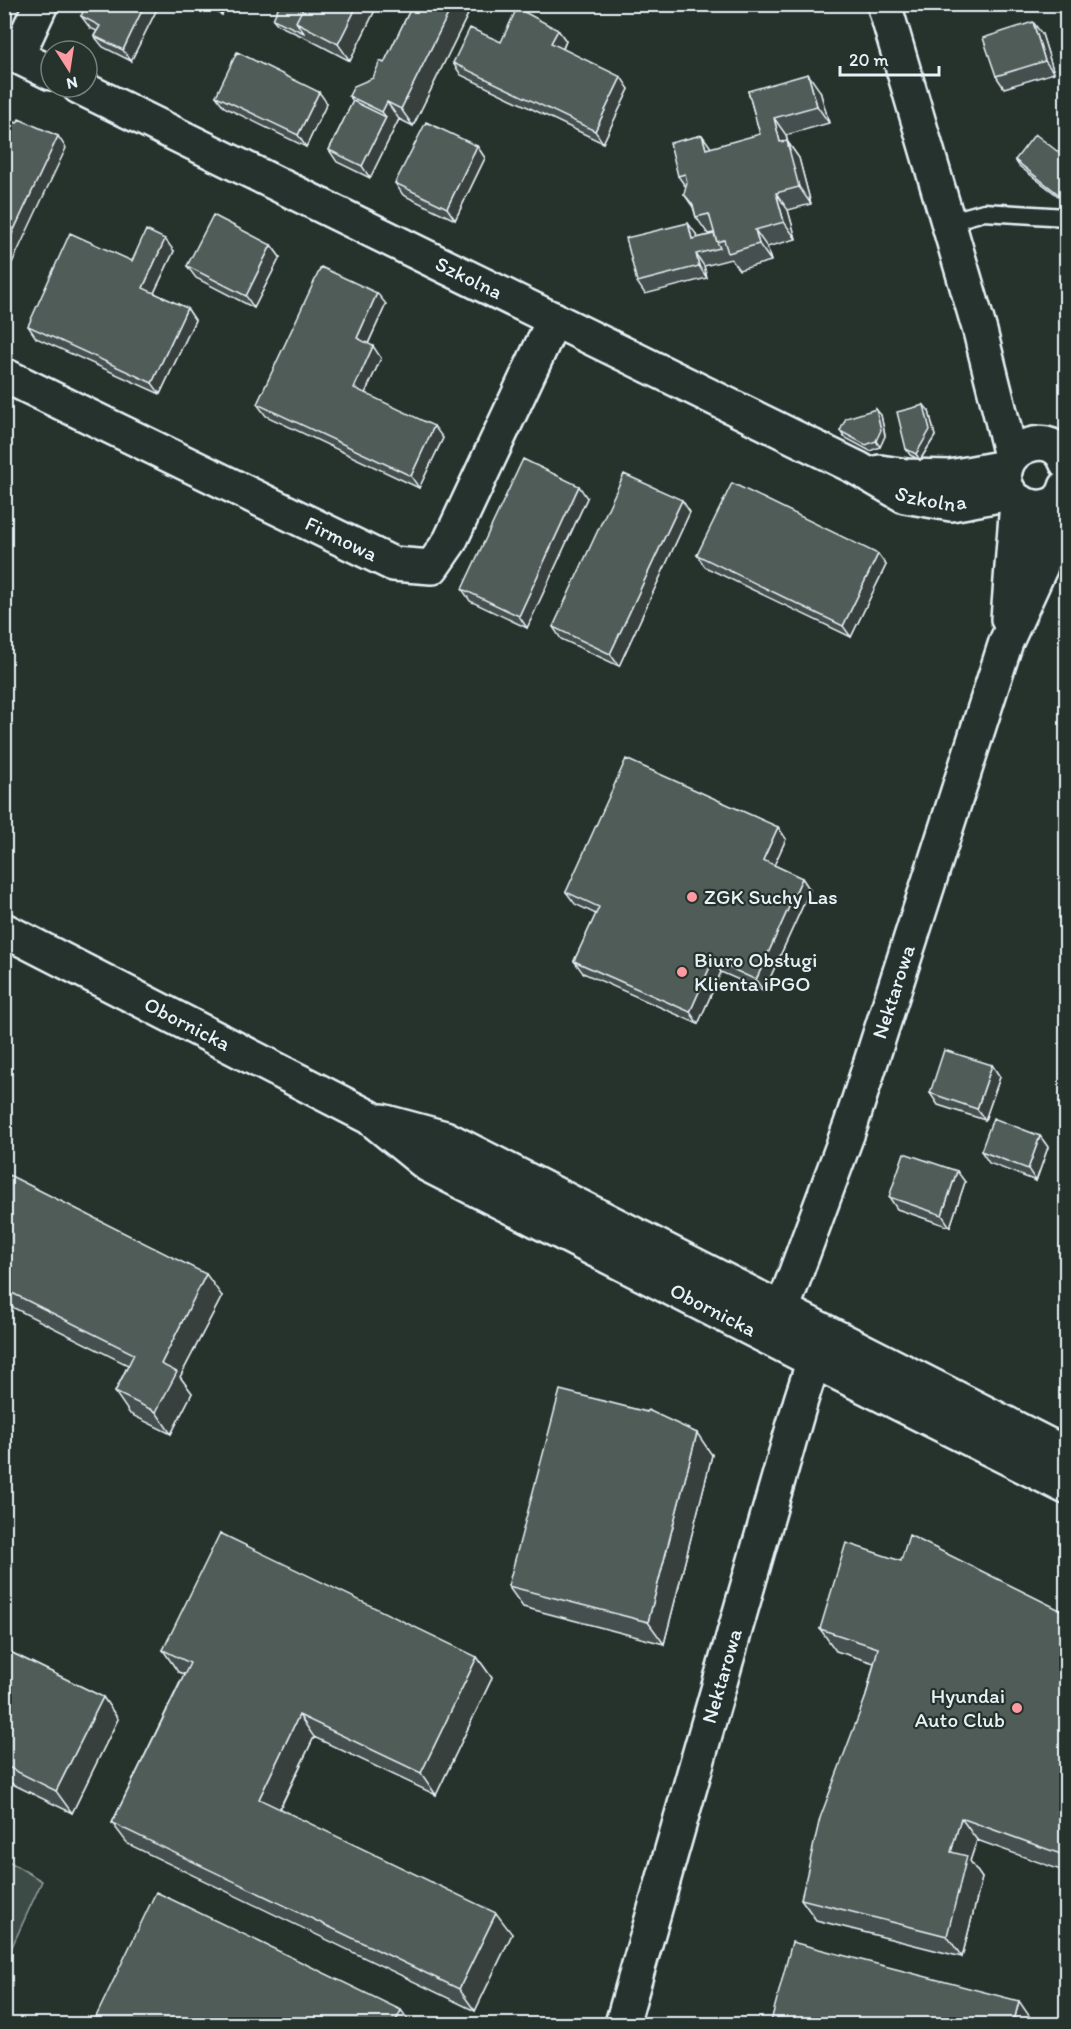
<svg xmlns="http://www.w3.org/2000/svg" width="1071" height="2029" font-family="Itim,sans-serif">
<rect width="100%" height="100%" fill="#26332d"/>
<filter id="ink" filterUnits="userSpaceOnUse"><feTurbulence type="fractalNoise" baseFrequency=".0167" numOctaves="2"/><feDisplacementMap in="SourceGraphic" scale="12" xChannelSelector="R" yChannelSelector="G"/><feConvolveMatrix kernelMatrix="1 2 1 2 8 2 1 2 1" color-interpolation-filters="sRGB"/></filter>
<g filter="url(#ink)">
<!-- green -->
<path fill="#3e4b47" stroke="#939ea0" stroke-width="1.5" d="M5 1859 42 1881 5 1962Z"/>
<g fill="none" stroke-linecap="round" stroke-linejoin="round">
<defs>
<path id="lane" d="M948 222 984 212 1066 217"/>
<g id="street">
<path d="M884 4 980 331 1011 456"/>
<path d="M4 50 51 73"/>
<path d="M17 56 41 4"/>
<path id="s1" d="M79 87 857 468 905 496 951 504 1010 493"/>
<path id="s2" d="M4 375 393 564 432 567 450 541 554 319"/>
<path d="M1066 462C1054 427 999 446 1005 481 1010 511 1059 518 1066 487"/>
<path d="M880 472 907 476 950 477 1006 467"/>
<path d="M1008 619 1017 502"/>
<path id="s3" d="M772 1337 851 1124 1006 642 1041 566 1050 506"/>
<path id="s4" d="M622 2024 801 1400 822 1335"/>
</g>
<g id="secondary">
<path id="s5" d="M4 930 369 1117 428 1165 814 1361 1066 1487"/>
<path d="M382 1121 445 1138 1066 1454"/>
</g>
</defs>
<!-- lane casing -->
<use href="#lane" stroke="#e8f1f8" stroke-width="21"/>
<!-- street casing -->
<use href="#street" stroke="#e8f1f8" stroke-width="38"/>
<!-- secondary casing -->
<use href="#secondary" stroke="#e8f1f8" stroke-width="38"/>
<!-- lane -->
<use href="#lane" stroke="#26332d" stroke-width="16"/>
<!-- street -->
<use href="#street" stroke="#26332d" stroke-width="33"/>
<!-- secondary -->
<use href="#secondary" stroke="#26332d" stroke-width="33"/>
</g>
<!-- wall -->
<path fill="#454f4d" stroke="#e8f1f8" stroke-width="1.5" d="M201 4H227L222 15Z
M378 4 350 61 308 39 278 25 273 19Z
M413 4H473L413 126 399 119 370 178 337 162 329 150 353 101 349 96 373 78 384 63Z
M156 11 131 61 103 47 94 36 97 31 90 28 81 16Z
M558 30 566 41 563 49 629 89 603 143 461 75 453 63 501 42Z
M1042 34 1054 73 1004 88 996 76Z
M748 91H820L829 123 786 135 787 141 799 158 811 204 788 210 796 239 767 247 771 261 739 270 731 259 704 266 707 278 645 294 637 282 696 234 697 238 714 234V233L708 234 696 217 693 207 684 194 686 187 678 176 760 134Z
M216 96 327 103 306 147 224 107Z
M477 146 485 158 455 220 403 195 395 183Z
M1066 158V202L1019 166 1015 160Z
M271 245 280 257 254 308 196 278 187 266Z
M174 251 154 293 187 308 195 320 160 394 36 338 28 326 132 261Z
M386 304 368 344 381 358 365 393 443 438 419 488 266 416 257 404Z
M929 411 935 436 920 460 910 455 906 449Z
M881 415 885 436 880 447 870 451 844 437 840 431Z
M587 498 527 628 470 601 462 589Z
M690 512 619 666 561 639 553 627Z
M697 555 886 565 851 637 705 567Z
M778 827 786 839 774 865 802 878 810 890 764 991 721 972 698 1024 583 973 574 961 596 914 575 904 566 892Z
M992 1065 1000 1077 985 1120 938 1105 930 1093Z
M1040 1136 1048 1147 1036 1181 989 1163 981 1151Z
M4 1175 222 1296 180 1377 192 1393 171 1434 130 1414 115 1392 128 1365 4 1303Z
M965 1182 950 1227 897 1209 889 1197Z
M712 1455 664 1644 523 1607 508 1586Z
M1066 1613V1872L977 1840 970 1861 982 1878 962 1957 816 1920 801 1899 866 1696 874 1663 836 1651 820 1629Z
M4 1649 103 1697 118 1719 72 1813 4 1780Z
M163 1650 477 1657 492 1678 436 1795 314 1737 280 1809 512 1934 475 2011 128 1844 112 1823 184 1674 178 1672Z"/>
<!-- shaded-wall -->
<path fill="#38403e" stroke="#e8f1f8" stroke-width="1.5" d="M145 4H151L156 11 131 61 123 50Z
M220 4H227L222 15 218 9Z
M358 4H378L350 61 338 44Z
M453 4H473L413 126 401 109Z
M1033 22 1042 34 1054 73 1045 61Z
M558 30 566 41 560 55 551 43Z
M808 74 820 91 829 123 817 106Z
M621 77 629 89 603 143 595 131Z
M319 92 327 103 306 147 298 135Z
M387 102 399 119 370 178 362 166 386 117 382 112Z
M774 118 786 135 790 151 787 141 799 158 811 204 799 187 780 142Z
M702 135 714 152 706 149Z
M58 136 66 148 4 280V251Z
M477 146 485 158 455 220 447 208Z
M776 193 788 210 796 239 784 222Z
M688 223 696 234 700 251 692 239Z
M755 230 767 247 771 261 759 244Z
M165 239 174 251 151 299 143 288Z
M271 245 280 257 254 308 246 296Z
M696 254 704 266 707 278 699 266Z
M377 293 386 304 365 350 357 338Z
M187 308 195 320 160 394 152 383Z
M373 346 381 358 362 400 354 388Z
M924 405 929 411 935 436 920 460 916 454Z
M876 409 881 415 885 436 880 447 876 441Z
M434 426 443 438 419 488 411 476Z
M579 486 587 498 527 628 519 616Z
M682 500 690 512 619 666 610 654Z
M878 554 886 565 851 637 843 626Z
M778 827 786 839 771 872 763 860Z
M802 878 810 890 764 991 756 980Z
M713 960 721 972 698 1024 690 1012Z
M992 1065 1000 1077 985 1120 977 1109Z
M1040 1136 1048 1147 1036 1181 1028 1169Z
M957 1171 965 1182 950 1227 942 1215Z
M206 1274 222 1296 180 1377 192 1393 171 1434 156 1412 161 1364Z
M697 1433 712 1455 664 1644 648 1622Z
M477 1657 492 1678 436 1795 421 1773Z
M103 1697 118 1719 72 1813 56 1791Z
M299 1715 314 1737 274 1820 259 1799Z
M961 1818 977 1840 970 1861 982 1878 962 1957 947 1936 951 1852Z
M496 1913 512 1934 475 2011 459 1989Z
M1019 2001 1034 2023V2025H1013Z
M401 2010 412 2025H394Z"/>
<!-- building -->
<path fill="#505c59" stroke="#e8f1f8" stroke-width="1.5" d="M87 4H145L123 50 94 36 100 26 81 16Z
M209 4H220L218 9Z
M280 4H305L296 22 304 33 273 19Z
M305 4H358L338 44 296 22Z
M413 4H453L401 109 387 102 382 112 349 96 354 86 373 78 380 61 384 63Z
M517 8 558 30 551 43 621 77 595 131 453 63 470 28 501 42Z
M1033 22 1045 61 996 76 983 38Z
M237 52 319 92 298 135 216 96Z
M808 74 817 106 774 118 780 142 787 141 799 187 776 193 784 222 755 230 759 244 728 253 724 240 717 242 709 214 696 217 693 205 684 194 687 182 685 174 678 176 670 143 702 135 706 149 760 134 748 91Z
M353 101 386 117 362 166 329 150Z
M4 118 17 123 19 119 58 136 4 251Z
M426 122 477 146 447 208 395 183Z
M1035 134 1066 158V200L1015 160Z
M213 215 271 245 246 296 187 266Z
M688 223 692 239 714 234 717 242 720 248 696 254 699 266 637 282 626 238Z
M146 230 165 239 143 288 187 308 152 383 28 326 70 233 132 261Z
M321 267 377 293 357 338 373 346 354 388 434 426 411 476 257 404Z
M924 405 930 430 916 454 906 449 897 412Z
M876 409 881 430 876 441 866 445 840 431 846 418Z
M523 459 579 486 519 616 462 589Z
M624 474 682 500 610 654 553 627Z
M732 483 878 554 843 626 697 555Z
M626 759 778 827 763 860 802 878 756 980 713 960 690 1012 574 961 599 907 566 892Z
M944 1050 992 1065 977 1109 930 1093Z
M993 1118 1040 1136 1028 1169 981 1151Z
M904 1153 957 1171 942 1215 889 1197Z
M5 1173 206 1274 161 1364 177 1372 156 1412 115 1392 134 1354 4 1289V1175Z
M560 1390 647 1412 648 1410 697 1433 648 1622 508 1586Z
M220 1533 477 1657 421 1773 299 1715 259 1799 496 1913 459 1989 112 1823 190 1663 163 1650Z
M909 1535 1066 1613V1856L961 1818 951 1852 967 1856 947 1936 801 1899 820 1818 866 1696 878 1648 820 1629 846 1543 901 1561Z
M4 1649 103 1697 56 1791 4 1765Z
M156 1892 401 2010 394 2025H92Z
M792 1942 1019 2001 1013 2025H770Z"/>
</g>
<!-- markers -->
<g fill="#ff9aa2" stroke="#26332d" stroke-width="2">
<circle cx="692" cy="897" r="6"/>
<circle cx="682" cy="972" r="6"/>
<circle cx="1017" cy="1708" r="6"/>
</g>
<g text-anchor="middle" stroke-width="4.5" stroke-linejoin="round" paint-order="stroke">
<!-- street labels -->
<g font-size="21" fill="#e8f1f8" stroke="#26332d">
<text dy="7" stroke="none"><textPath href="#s1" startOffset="434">Szkolna</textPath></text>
<text dy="7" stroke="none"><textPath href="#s1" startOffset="948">Szkolna</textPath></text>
<text dy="7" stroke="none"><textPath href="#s2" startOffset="375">Firmowa</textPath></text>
<text dy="7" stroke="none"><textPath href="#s3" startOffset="366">Nektarowa</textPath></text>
<text dy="7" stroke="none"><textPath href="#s5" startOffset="206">Obornicka</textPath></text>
<text dy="7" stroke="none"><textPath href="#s5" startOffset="806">Obornicka</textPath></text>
<text dy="7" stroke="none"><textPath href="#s4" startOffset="362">Nektarowa</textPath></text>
</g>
<!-- poi labels -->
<g font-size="21" fill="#e8f1f8" stroke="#26332d" text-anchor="start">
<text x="704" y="904">ZGK Suchy Las</text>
<text x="694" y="967">Biuro Obsługi<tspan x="694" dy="24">Klienta iPGO</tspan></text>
<text x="1005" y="1703" text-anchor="end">Hyundai<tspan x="1005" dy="24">Auto Club</tspan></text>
</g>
</g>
<!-- margin -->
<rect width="1071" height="2029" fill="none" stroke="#26332d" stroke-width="24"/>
<rect x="12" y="12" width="1047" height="2005" fill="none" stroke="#e8f1f8" stroke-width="2" filter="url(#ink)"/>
<!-- north arrow -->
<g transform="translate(69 69) rotate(168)"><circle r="28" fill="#26332d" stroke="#747f7e" stroke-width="1.5"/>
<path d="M0-4.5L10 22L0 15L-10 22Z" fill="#ff9aa2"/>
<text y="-9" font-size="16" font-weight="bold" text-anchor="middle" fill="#e8f1f8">N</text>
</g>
<!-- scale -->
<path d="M840 66v9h99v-9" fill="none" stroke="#e8f1f8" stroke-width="3"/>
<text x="849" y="66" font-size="18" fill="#e8f1f8" stroke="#26332d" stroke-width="4.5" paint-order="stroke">20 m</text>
</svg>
